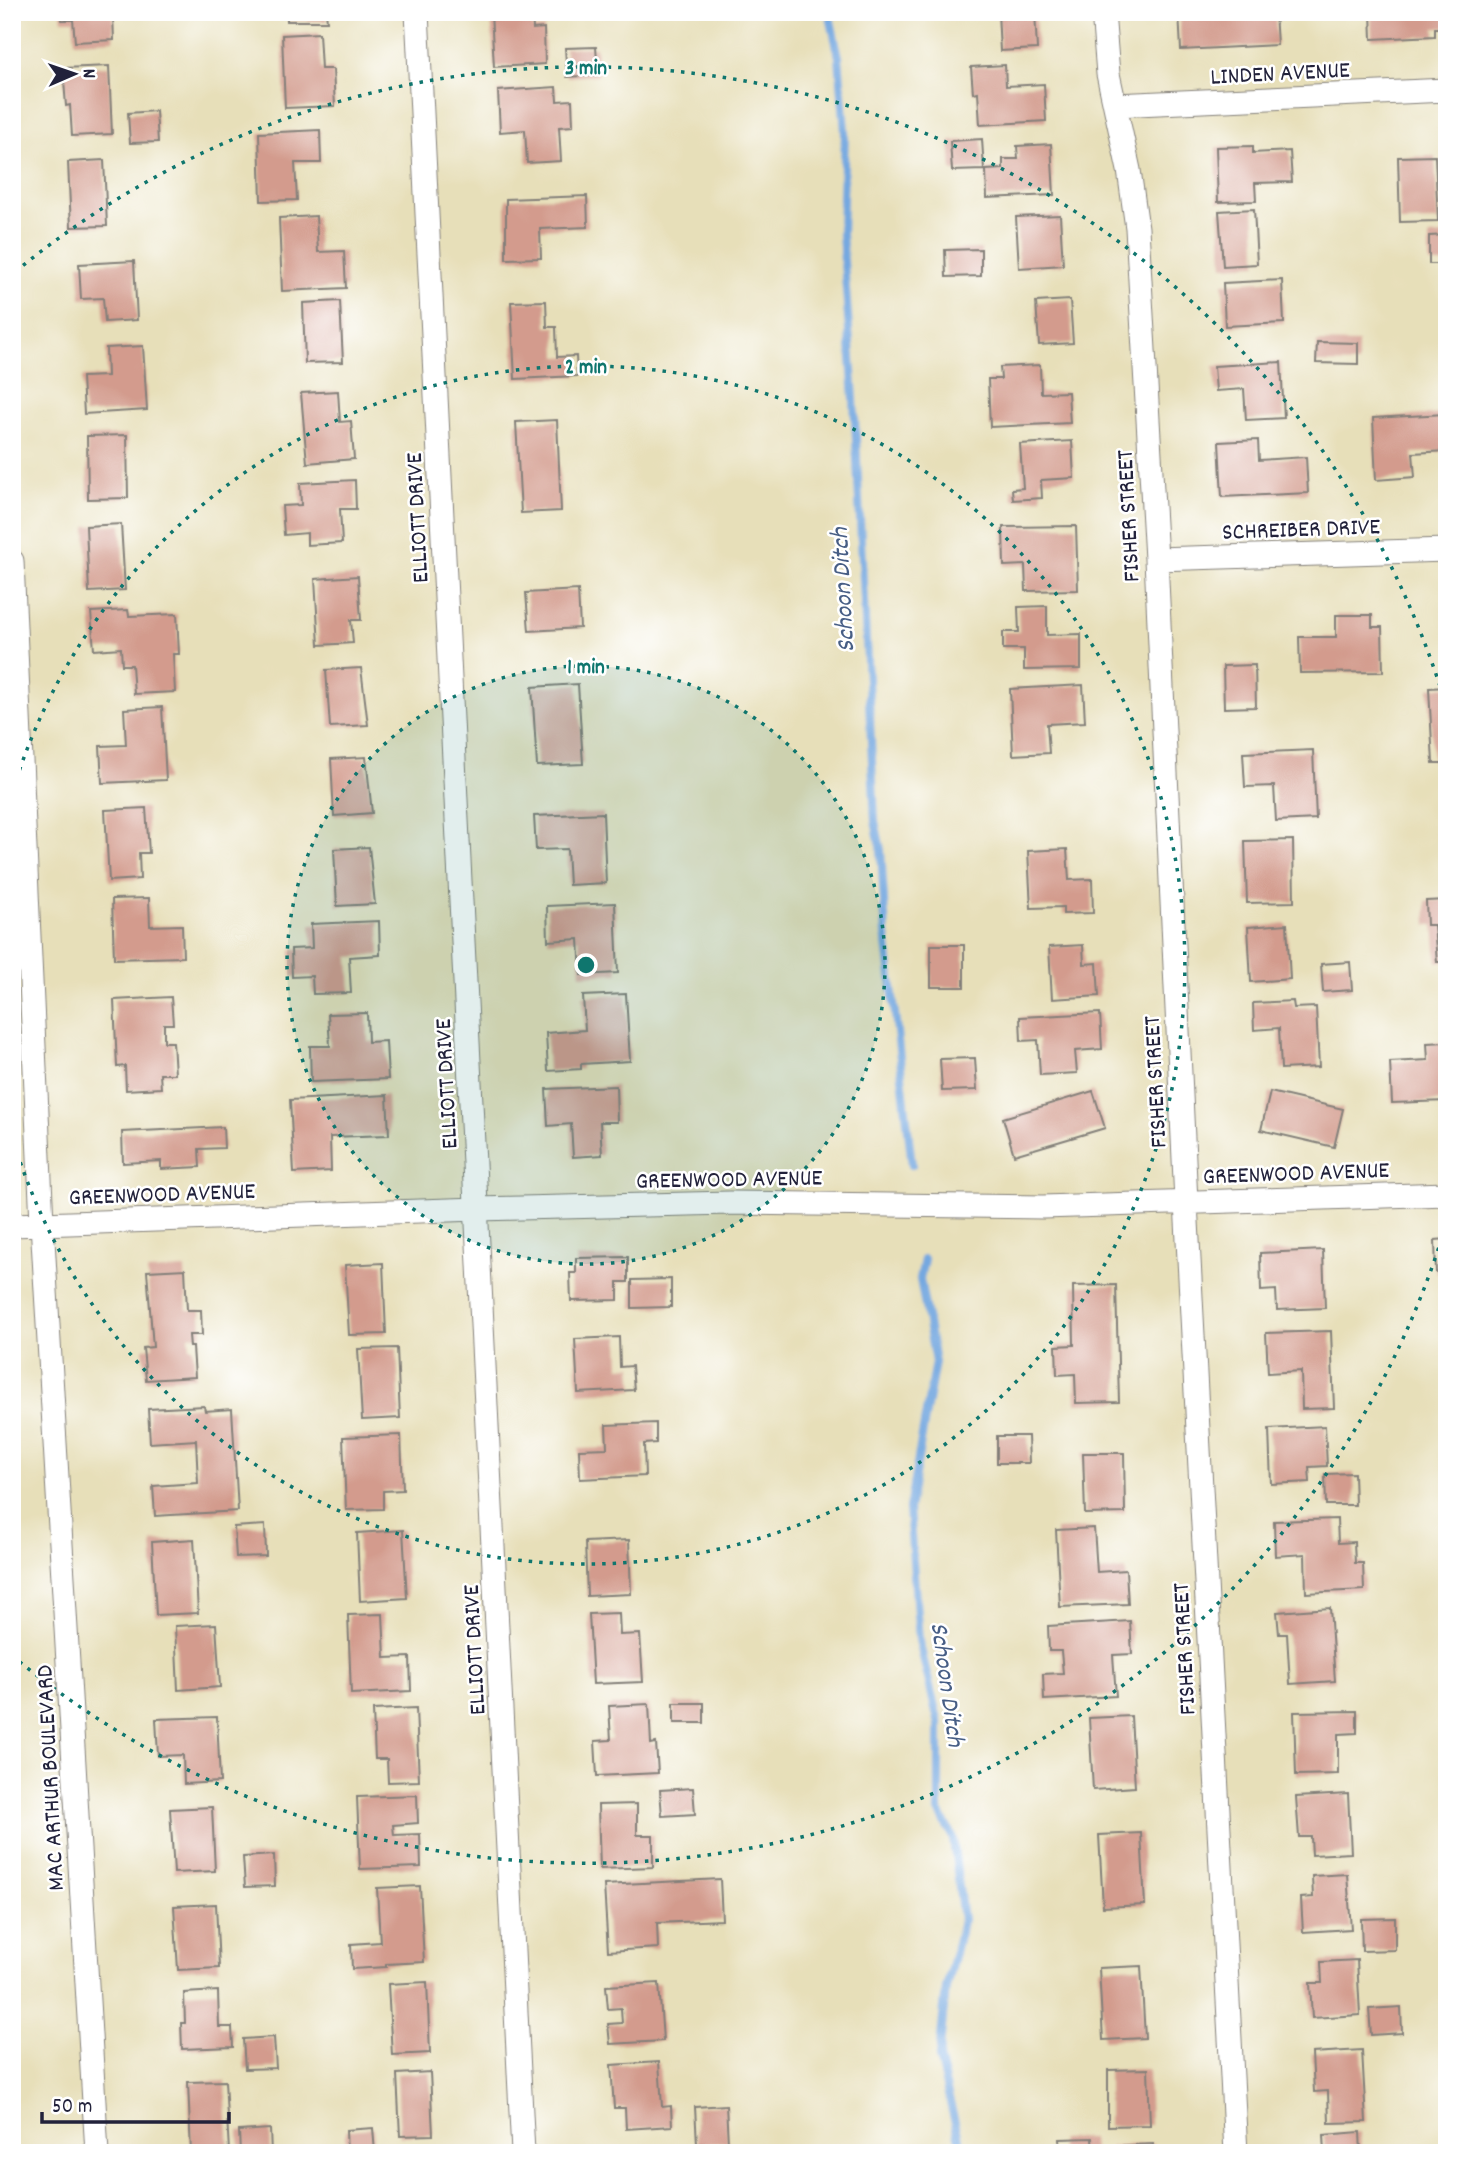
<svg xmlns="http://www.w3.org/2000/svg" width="1459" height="2165" font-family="Dekko,sans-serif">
<rect width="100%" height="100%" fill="#fff"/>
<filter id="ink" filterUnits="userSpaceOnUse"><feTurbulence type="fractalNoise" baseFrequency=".0143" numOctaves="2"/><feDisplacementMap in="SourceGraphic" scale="14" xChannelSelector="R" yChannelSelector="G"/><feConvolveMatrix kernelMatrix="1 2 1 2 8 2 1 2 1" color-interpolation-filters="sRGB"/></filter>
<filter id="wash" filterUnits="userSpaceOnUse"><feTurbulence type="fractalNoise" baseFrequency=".00686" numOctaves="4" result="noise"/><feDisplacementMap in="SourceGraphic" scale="28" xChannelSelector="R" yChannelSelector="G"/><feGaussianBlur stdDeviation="1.57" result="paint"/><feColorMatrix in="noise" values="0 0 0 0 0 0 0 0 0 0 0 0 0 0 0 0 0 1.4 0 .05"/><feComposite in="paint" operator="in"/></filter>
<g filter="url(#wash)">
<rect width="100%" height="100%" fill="#e7dfb9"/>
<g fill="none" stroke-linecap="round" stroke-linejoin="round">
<!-- stream -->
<path stroke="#74a8e0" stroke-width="8" d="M829 12 839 57 845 131 842 234 854 399 875 821 881 850 886 934 912 1165
M924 1259 920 1279 935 1362 909 1509 919 1640 939 1725V1811L953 1838 963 1920 946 1988 939 2058 961 2147V2153"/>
</g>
<g id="blocks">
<!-- building -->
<path fill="#d39b8d" d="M61 12H123V14L113 15 114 40 75 42 73 20H62Z
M287 12H326L327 21H287Z
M491 12H532L533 29 544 28 545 64 494 67Z
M998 12H1035L1037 49 1000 51Z
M1179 12H1275L1277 45 1181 50Z
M1371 12H1447V28H1435V36L1372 39Z
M319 33 321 69H333L335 106 285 108 282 35Z
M596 47 598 75 567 77 565 48Z
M1005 65 1006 86 1044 84 1046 121 980 125 978 92 973 93 971 67Z
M109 66 112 134 72 136 70 105 66 106 63 68Z
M556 87 557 101 572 100 573 126 559 127 561 161 527 163 525 130 500 132 498 91Z
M156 111 158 142 130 143 128 113Z
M320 130 321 163H295L297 200 261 201 259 133Z
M982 139 984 170 952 171 950 141Z
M1051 144 1054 195 987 198 986 170 1003 169V159H1018L1017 146Z
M1253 146V153L1290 151 1292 182 1255 183 1256 201 1218 202 1216 147Z
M1435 156 1438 221 1400 222 1398 157Z
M104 160 107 226 71 227 68 162Z
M587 196 588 227 540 229 541 258 506 259V199Z
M1254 209 1257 264 1223 266 1219 211Z
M1060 215 1063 265 1019 268 1016 217Z
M316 216 318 252 344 251 346 288 282 291 279 218Z
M1447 235V264H1429V236Z
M981 249V276L946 277 945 250Z
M134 261 137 320 105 322 103 298 81 299 79 264Z
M1282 280 1284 323 1225 326 1223 283Z
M1070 300 1073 343 1039 345 1036 302Z
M340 301 343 362 305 363 303 303Z
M546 301 547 327H556L557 357 576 356 577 376 515 379 511 302Z
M1317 342 1358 343V364L1316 363Z
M143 346 147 410 84 414 82 377 107 376 106 348Z
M1281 362 1284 418 1246 420 1244 389 1216 391 1214 366Z
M1040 365 1041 393 1068 392 1070 423 990 427 988 379H1001L1000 367Z
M338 391 340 422 351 421 354 459 307 463 301 393Z
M1445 414 1447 451 1413 453 1415 477 1376 480 1373 418Z
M557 420 561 511 521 513 516 422Z
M127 435 128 498 88 499 87 436Z
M1258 440 1259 460 1306 457 1308 493 1222 497 1219 442Z
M1072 441 1074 478 1041 480 1042 498 1013 500 1012 489 1023 488 1020 444Z
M355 480 356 509H340L342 543 307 545V533L284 535 282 506 301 505 300 483Z
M121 524 125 590 89 592 86 526Z
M1076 526 1078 590 1026 591 1025 565 1004 566 1003 527Z
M358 576 361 620H351L353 643 319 645 315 579Z
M578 590 580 628 529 631 526 593Z
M1047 606V635L1081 634V669L1024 670V649H1003V632H1019L1018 607Z
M128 610 129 616 177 614 179 654H173L175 692 134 694 132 665H122L121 648 94 650 91 612Z
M1336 615H1372V627H1382L1383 672 1300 673 1299 637H1336Z
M1255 665 1256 707 1224 708 1223 666Z
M361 668 368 725 330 727 326 670Z
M578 684 583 764 537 766 532 687Z
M1083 685 1085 722 1047 724 1049 753 1013 755 1010 689Z
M1447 687V763H1433L1429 688Z
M162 707 166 780 102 783 100 746 126 745 124 709Z
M1313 750 1316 819 1276 821 1274 786 1245 787 1243 753Z
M366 757 372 813 334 816 331 759Z
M146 808 149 853H139L140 879 109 881 105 810Z
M603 813 606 883 569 885 567 849 536 850 534 816Z
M1293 840 1294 902 1247 903 1245 841Z
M369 847 375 904 337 906 334 849Z
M1067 849 1069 880 1092 879 1093 913 1063 914V907L1031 908 1028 851Z
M149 898 150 926 182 925 183 957 114 959 112 899Z
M1447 900V962H1437L1434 925H1427L1426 901Z
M615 903 618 973 581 975 579 939 548 941 547 906Z
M379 921 380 955 349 957 351 993 313 994 312 976 292 977 291 949 312 948 311 924Z
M1287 924 1290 979 1251 982 1248 927Z
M931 945H964V987H931Z
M1083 945 1084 964 1097 963 1099 996 1052 999 1049 947Z
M1350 962 1352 990 1323 992 1321 964Z
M626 994 630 1061 581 1064V1069L548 1071 546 1033 585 1030 583 996Z
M171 997 173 1024H164V1042H173L175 1074H160L161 1088 126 1090 125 1066 117 1067 114 1000Z
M1293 1001 1294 1008 1316 1007 1319 1067 1281 1069 1279 1028 1254 1030 1253 1003Z
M367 1013 368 1042 386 1041 388 1079 311 1082 310 1046H330L328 1014Z
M1100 1013 1102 1049 1075 1051 1077 1073 1040 1075 1038 1040 1021 1041 1020 1017Z
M1447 1042V1101L1392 1103 1390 1062 1428 1060 1427 1043Z
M975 1058 977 1090 942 1091 940 1059Z
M616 1086 617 1122H600L602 1155 573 1157 571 1124 548 1126 546 1089Z
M1093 1091 1105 1128 1014 1155 1003 1118Z
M1270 1092 1343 1109 1334 1147 1261 1130Z
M387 1095 389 1135 330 1137 331 1171 294 1173 290 1100Z
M223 1127 224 1148 199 1149 200 1167 161 1169V1161L123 1163 122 1132Z
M1447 1239V1272L1436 1273 1435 1240Z
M1323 1250 1325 1308 1277 1310 1276 1290 1261 1291 1260 1253Z
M628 1257V1282H618V1300L571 1301 570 1273H576V1258Z
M383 1263 386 1334 349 1335 345 1265Z
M185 1269 187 1310H201L202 1335H189L190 1347H193L195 1377 146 1380 143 1348 153 1347 147 1271Z
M671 1279V1307L632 1308V1280Z
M1116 1285 1119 1402 1076 1403 1075 1374 1057 1375 1056 1346 1074 1345 1073 1286Z
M1331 1331 1334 1408 1302 1409 1301 1371 1268 1373 1266 1333Z
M619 1337 620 1367 632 1366 634 1390 578 1393 575 1339Z
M397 1348 400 1418 362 1420 358 1349Z
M204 1406 205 1411 232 1409 238 1511 155 1516 153 1486 198 1483 196 1440 150 1443 148 1409Z
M656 1423V1443L644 1444 645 1476 580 1479 579 1449 607 1448 606 1425Z
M1325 1426 1327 1466 1309 1467 1310 1482 1271 1484 1269 1429Z
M401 1435 403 1490 383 1491V1509L346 1510 343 1437Z
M997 1436H1028L1029 1463H997Z
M1083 1453H1124L1125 1513 1085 1514Z
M1354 1473 1355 1505H1326L1325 1474Z
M1337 1519 1338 1543 1354 1542 1355 1563H1363L1364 1590 1306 1593 1305 1554 1275 1556 1274 1521Z
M265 1525 266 1556 236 1557 234 1527Z
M1094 1528 1097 1572 1126 1570 1128 1604 1060 1607 1056 1530Z
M403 1530 407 1598 360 1601 357 1533Z
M194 1539 198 1613 156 1615 152 1542Z
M629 1540 631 1594 587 1596 585 1542Z
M1330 1608 1335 1681 1290 1684 1287 1634H1279L1277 1612Z
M619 1613 620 1635 640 1634 643 1682 593 1684 589 1614Z
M383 1614 385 1658 410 1657 411 1691 351 1694 348 1615Z
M1130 1621 1132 1654 1113 1655 1116 1696 1044 1700 1043 1674 1063 1673 1061 1651H1049L1048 1626Z
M216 1624 220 1687 178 1690 175 1626Z
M674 1703H704V1723H674Z
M649 1704 651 1744 656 1743 658 1773 597 1776 595 1741 611 1740 609 1706Z
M416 1708 419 1781 388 1782 387 1759H375L373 1710Z
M1357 1711V1733L1338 1734V1774L1296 1775 1294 1712Z
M1131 1716 1135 1787 1093 1790 1089 1718Z
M217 1717 220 1782 184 1784 183 1755 158 1756 156 1719Z
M693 1788 695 1814 662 1816 660 1790Z
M1348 1794 1351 1853 1312 1855 1311 1837H1299L1296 1797Z
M417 1795 418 1823 393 1825 394 1835 420 1834 421 1867 360 1869 357 1797Z
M637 1804V1835H653V1867L600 1869 598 1805Z
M212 1807 215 1871 174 1873 170 1809Z
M1141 1833 1145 1905 1103 1907 1099 1835Z
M274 1855 275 1886 245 1887 243 1857Z
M1347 1874 1351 1929 1303 1932 1301 1898 1313 1897 1312 1876Z
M720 1879 722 1920 657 1923 658 1948 608 1951 604 1885Z
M420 1886 424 1962 386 1964V1967L352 1969 351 1944 380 1942 377 1888Z
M216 1904 219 1968 178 1970 174 1906Z
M1395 1918V1950L1362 1951 1361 1919Z
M1357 1960 1360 2015 1312 2018 1310 1983H1322L1321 1962Z
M1141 1966 1145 2038 1103 2040 1099 1968Z
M427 1982 430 2053 392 2055 388 1984Z
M659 1983 663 2041 610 2044 608 2024 622 2023 621 2008 608 2009 606 1986Z
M218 1991 219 2027H232L233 2047 182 2049 181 2023H185L184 1993Z
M1401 2007 1402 2033 1371 2035 1369 2009Z
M274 2037 276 2068 245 2069 243 2039Z
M1362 2050 1366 2122 1329 2123 1328 2091 1314 2092 1312 2053Z
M659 2062 662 2107 671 2106 672 2126 626 2129 625 2108H614L611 2065Z
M1148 2069 1150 2125 1108 2126V2070Z
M430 2072 433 2135 400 2136 397 2074Z
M225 2081 229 2151 191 2153 188 2082Z
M726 2105 728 2143 697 2144 695 2107Z
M373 2128 375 2153H347L346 2130Z
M270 2129 271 2153H240L239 2131Z
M1360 2132 1361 2153H1325L1324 2135Z
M1092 2138 1093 2153H1061L1060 2139Z
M1153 2144V2153H1112L1111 2146Z"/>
</g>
</g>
<g filter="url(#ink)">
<use href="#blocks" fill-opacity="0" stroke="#84807a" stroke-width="2"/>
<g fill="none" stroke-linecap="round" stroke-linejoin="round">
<defs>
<path id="street" d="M417 12 523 2153
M1103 12 1108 74 1129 170 1137 228 1156 559 1186 1202 1236 2153
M1115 105 1447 90
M1156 559 1447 550
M12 561 42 1223 97 2153
M12 1225 478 1209 730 1203 1043 1207 1447 1194"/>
</defs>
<!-- street casing -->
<use href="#street" stroke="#84807a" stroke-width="25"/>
<!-- street -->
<use href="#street" stroke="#fff" stroke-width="23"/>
</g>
</g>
<!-- distance rings -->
<circle cx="586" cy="965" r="299" fill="#0f766e" fill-opacity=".12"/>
<g fill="none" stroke="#0f766e" stroke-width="3.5" stroke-dasharray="3.5 7">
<circle cx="586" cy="965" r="299"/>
<path d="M13 790A599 599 0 1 1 13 1140"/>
<path d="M1445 1228A898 898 0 0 1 15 1658M15 272A898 898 0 0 1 1445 702"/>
</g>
<g text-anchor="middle" stroke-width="5" stroke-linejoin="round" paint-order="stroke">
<!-- street labels -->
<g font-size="24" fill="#22223b" stroke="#fff">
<text transform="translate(1280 72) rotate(-3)" y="8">LINDEN AVENUE</text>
<text transform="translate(1127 516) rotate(-93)" y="8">FISHER STREET</text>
<text transform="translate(416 518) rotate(-93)" y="8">ELLIOTT DRIVE</text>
<text transform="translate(1301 528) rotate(-2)" y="8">SCHREIBER DRIVE</text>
<text transform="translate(1154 1082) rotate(-93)" y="8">FISHER STREET</text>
<text transform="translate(445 1084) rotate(-93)" y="8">ELLIOTT DRIVE</text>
<text transform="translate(1296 1172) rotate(-2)" y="8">GREENWOOD AVENUE</text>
<text transform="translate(729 1178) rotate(-1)" y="8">GREENWOOD AVENUE</text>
<text transform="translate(162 1193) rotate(-2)" y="8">GREENWOOD AVENUE</text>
<text transform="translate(1183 1649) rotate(-93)" y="8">FISHER STREET</text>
<text transform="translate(473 1650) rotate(-93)" y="8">ELLIOTT DRIVE</text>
<text transform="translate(49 1778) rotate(-93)" y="8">MAC ARTHUR BOULEVARD</text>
</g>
<!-- water labels -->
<g font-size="26" font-style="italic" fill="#475e85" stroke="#fff">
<text transform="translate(841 590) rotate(-93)" y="9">Schoon Ditch</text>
<text transform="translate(949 1684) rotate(82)" y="9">Schoon Ditch</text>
</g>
</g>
<circle cx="586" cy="965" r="10" fill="#0f766e" stroke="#fff" stroke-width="3.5"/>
<g font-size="21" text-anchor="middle" font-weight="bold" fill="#0f766e" stroke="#fff" stroke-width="5" stroke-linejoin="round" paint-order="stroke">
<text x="586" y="74">3 min</text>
<text x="586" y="373">2 min</text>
<text x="586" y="673">1 min</text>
</g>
<!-- margin -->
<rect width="1459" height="2165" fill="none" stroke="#fff" stroke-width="42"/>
<!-- north arrow -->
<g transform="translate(74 74) rotate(88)" stroke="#ffffff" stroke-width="5" paint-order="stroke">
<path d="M0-5L12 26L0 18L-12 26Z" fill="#22223b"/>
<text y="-10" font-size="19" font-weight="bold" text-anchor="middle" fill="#22223b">N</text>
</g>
<!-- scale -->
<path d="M42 2112v10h187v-10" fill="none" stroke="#22223b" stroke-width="3.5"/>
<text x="52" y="2112" font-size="21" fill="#22223b" stroke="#ffffff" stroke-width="5" paint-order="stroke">50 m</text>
</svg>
